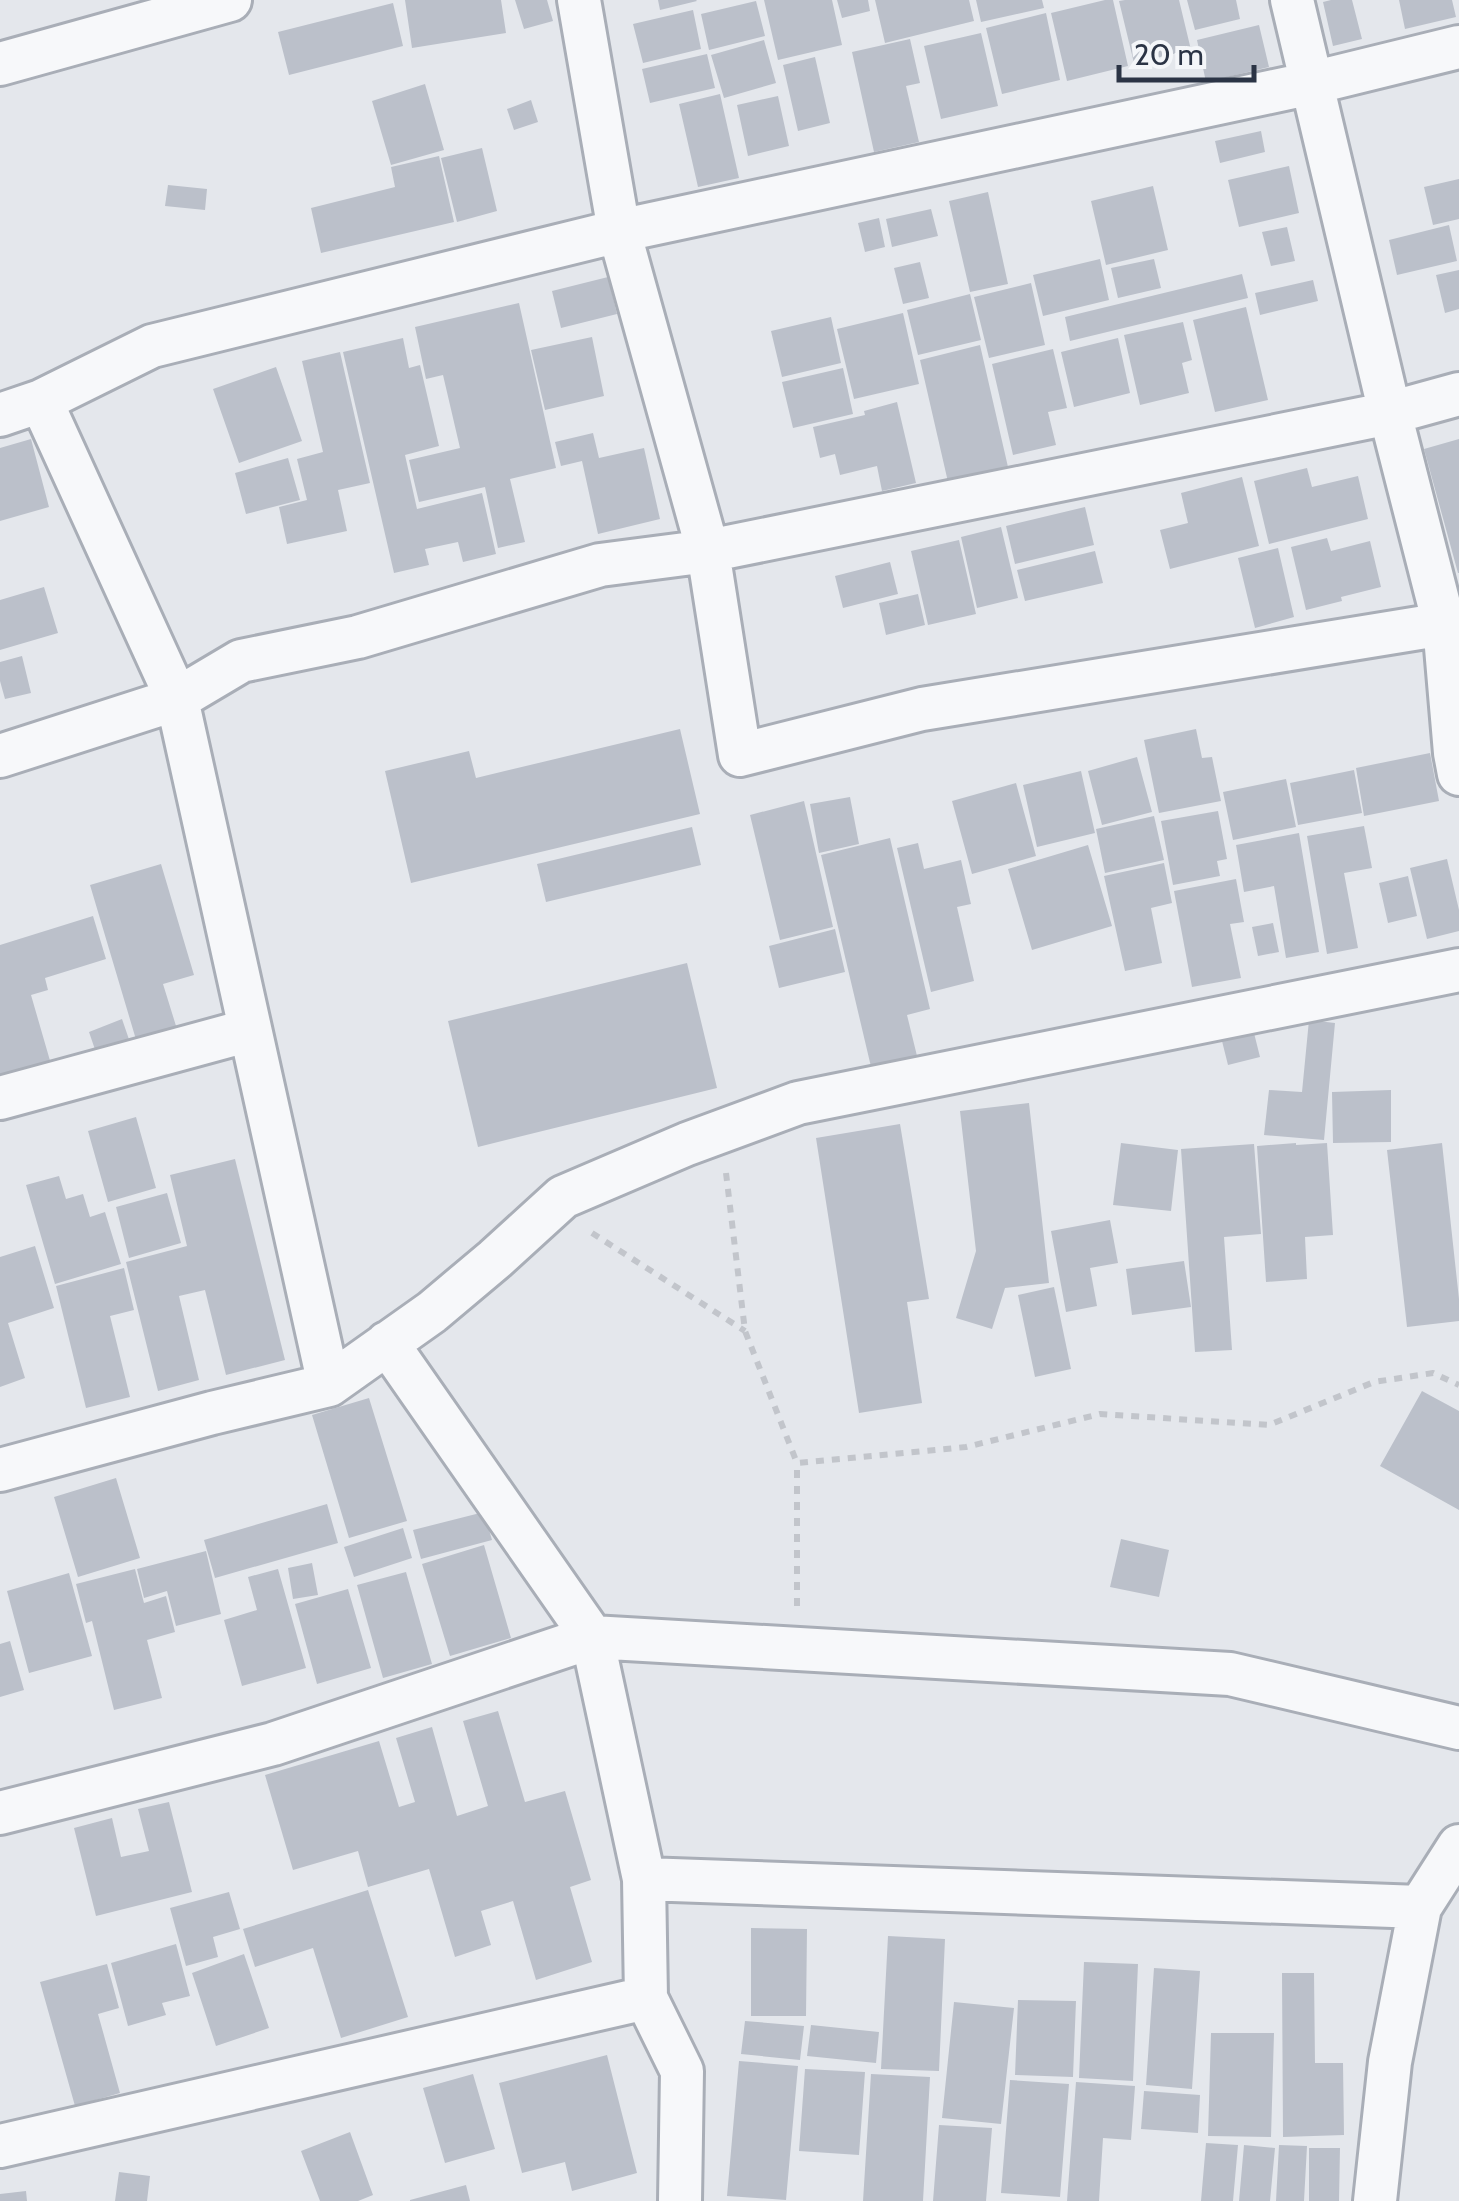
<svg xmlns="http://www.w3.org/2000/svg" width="1459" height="2201" font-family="Cabin,sans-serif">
<rect width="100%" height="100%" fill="#e4e7ec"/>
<!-- building -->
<path fill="#bbc0ca" d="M405 0H501L506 33 412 48Z
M515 0H547L553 21 524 29Z
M658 0H696L697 1 660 10Z
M764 0H832L842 45 778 60Z
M837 0H868L870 11 842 18Z
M875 0H969L974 21 885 43Z
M976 0H1042L1044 8 981 22Z
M1105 0H1113L1128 66 1067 81 1051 13Z
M1125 0H1179L1191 50 1134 63 1119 1Z
M1187 0H1236L1240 19 1195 30Z
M1331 0H1352L1362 39 1333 46 1323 2Z
M1399 0H1452L1456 17 1405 29Z
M756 1 765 36 709 50 701 14Z
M393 3 403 46 289 75 278 32Z
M693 10 701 49 643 63 633 24Z
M1046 13 1060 80 1002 94 986 28Z
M1259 25 1269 67 1206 82 1197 40Z
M981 33 998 106 941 119 924 46Z
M910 39 920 83 906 86 919 142 874 152 852 52Z
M764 40 776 83 724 98 711 55Z
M707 54 715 88 650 103 642 69Z
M815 57 830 123 798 131 783 65Z
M425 84 444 150 391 165 372 101Z
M720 94 739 178 698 187 679 104Z
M778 96 789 146 748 156 737 105Z
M531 100 538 122 514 130 507 109Z
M1261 131 1265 152 1220 163 1215 141Z
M482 148 497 211 457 222 441 158Z
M439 156 454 222 321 253 311 208 395 187 391 167Z
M1289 166 1299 213 1239 227 1228 180Z
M1459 179V219L1433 225 1424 187Z
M168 185 207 189 205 210 165 206Z
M1153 186 1168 250 1106 265 1091 201Z
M988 192 1008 284 970 292 949 201Z
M931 209 938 236 892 247 886 219Z
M879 218 885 247 865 252 858 223Z
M1449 225 1457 261 1397 275 1389 240Z
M1287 227 1295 261 1271 266 1262 232Z
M1100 259 1109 300 1043 316 1033 275Z
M1154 259 1161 288 1118 298 1111 268Z
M920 262 929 298 903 304 894 268Z
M1459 270V309L1445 313 1436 275Z
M1242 274 1248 298 1070 341 1065 317Z
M608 277 617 314 561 328 552 291Z
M1313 280 1318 301 1260 315 1255 293Z
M1031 283 1045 345 989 358 974 297Z
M970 294 981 340 918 355 907 310Z
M519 303 556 468 510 479 525 542 498 548 485 487 419 502 409 460 460 448 443 375 426 379 415 327Z
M1246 307 1268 400 1215 412 1193 320Z
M903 313 919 384 854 399 837 329Z
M831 317 841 363 782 377 771 331Z
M1183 322 1192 360 1182 363 1189 393 1140 405 1124 335Z
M592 337 604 396 545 410 531 350Z
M403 338 409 368 420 365 439 446 405 455 417 509 482 493 496 554 463 562 458 542 425 549 429 565 394 573 343 352Z
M1118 338 1130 393 1074 407 1061 352Z
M980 345 1008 467 948 482 920 360Z
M1053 349 1067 408 1048 412 1056 445 1013 455 992 364Z
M340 352 370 483 338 490 347 531 287 544 279 507 307 500 297 459 323 452 302 361Z
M276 367 302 441 239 463 213 389Z
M843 368 853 414 793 428 782 382Z
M897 402 916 483 882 491 877 466 840 475 835 454 820 458 813 427 865 415 864 411Z
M593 433 599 458 644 448 660 519 598 534 582 461 561 466 555 442Z
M31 439 49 507 0 521V448Z
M1459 439V573H1458L1424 449Z
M288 458 300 500 246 514 235 473Z
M1307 468 1312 487 1358 476 1368 519 1269 544 1254 481Z
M1242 477 1259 546 1170 569 1160 530 1188 523 1181 493Z
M1085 507 1094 545 1015 564 1006 526Z
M1001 527 1018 598 977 608 961 537Z
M1327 538 1331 551 1370 541 1381 587 1341 597 1342 601 1306 610 1291 547Z
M959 540 976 614 928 625 911 551Z
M1278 548 1294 617 1255 628 1238 558Z
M1095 551 1103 583 1025 601 1017 570Z
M890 562 898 594 843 608 835 576Z
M44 587 58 633 0 650V600Z
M918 594 925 625 886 635 879 603Z
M22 656 31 693 5 699 0 681V662Z
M680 729 700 814 411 883 385 771 469 751 476 778Z
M1196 729 1202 758 1212 757 1221 801 1159 813 1144 740Z
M1430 753 1439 801 1364 816 1356 768Z
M1137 757 1152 812 1102 825 1088 771Z
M1354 770 1362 813 1298 825 1290 783Z
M1081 771 1095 833 1037 847 1023 785Z
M1286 779 1296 827 1233 840 1223 792Z
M1016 783 1036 856 972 874 952 801Z
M850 797 859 844 819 853 810 804Z
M804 801 833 927 780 940 750 815Z
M1218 811 1227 859 1217 861 1220 876 1173 885 1161 821Z
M1154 816 1164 860 1105 873 1096 829Z
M1364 826 1372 868 1344 873 1358 948 1327 954 1307 836Z
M692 827 701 865 546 902 537 864Z
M1299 833 1319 952 1286 958 1274 886 1244 892 1236 845Z
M890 838 930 1009 907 1015 918 1060 872 1071 821 855Z
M918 843 924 869 961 860 971 904 957 907 974 981 931 992 897 848Z
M1088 845 1112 926 1032 950 1008 869Z
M1447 859 1459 910V931L1427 939 1410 868Z
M1164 863 1172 903 1151 908 1162 963 1125 971 1104 876Z
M161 864 194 975 163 984 181 1042 140 1053 90 885Z
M1408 876 1417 916 1388 923 1379 883Z
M1236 879 1244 922 1230 924 1241 978 1192 987 1174 891Z
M93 916 106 959 45 978 48 990 31 995 53 1071 0 1076V945Z
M1273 923 1279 952 1258 956 1252 927Z
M835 929 845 972 779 988 769 946Z
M687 963 717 1088 478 1147 448 1021Z
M122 1019 134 1054 101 1067 89 1032Z
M1309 1020 1335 1023 1324 1140 1264 1135 1269 1090 1302 1092Z
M1254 1033 1260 1057 1228 1065 1222 1041Z
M1391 1090V1142L1333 1143 1332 1092Z
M1029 1103 1049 1283 1005 1288 992 1329 956 1318 976 1251 960 1111Z
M136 1117 156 1188 108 1202 88 1131Z
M900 1124 929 1299 907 1302 922 1403 859 1413 816 1138Z
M1121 1143 1178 1150 1171 1211 1113 1205Z
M1296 1143V1145L1327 1143 1333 1235 1305 1237 1307 1279 1266 1282 1257 1146Z
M1442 1143 1459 1299V1321L1407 1327 1387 1150Z
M1254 1144 1261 1234 1224 1237 1232 1350 1195 1352 1181 1149Z
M235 1159 285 1360 226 1375 205 1290 179 1296 199 1380 158 1391 126 1262 187 1246 170 1175Z
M59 1176 66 1199 83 1194 90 1217 105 1212 121 1264 55 1284 26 1185Z
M167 1193 181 1243 129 1258 116 1207Z
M1110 1220 1118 1263 1090 1268 1097 1306 1066 1312 1051 1231Z
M35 1246 54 1308 8 1323 25 1378 0 1387V1257Z
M1184 1261 1191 1307 1132 1315 1126 1269Z
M124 1268 134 1310 110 1316 130 1397 86 1408 56 1286Z
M1054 1287 1071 1369 1035 1377 1018 1295Z
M1422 1391 1459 1411V1510L1380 1466Z
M369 1398 407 1521 349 1538 312 1415Z
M116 1478 140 1558 78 1577 54 1497Z
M327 1504 338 1543 215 1578 204 1540Z
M484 1512 492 1540 421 1559 413 1530Z
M403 1528 412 1558 354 1577 344 1547Z
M1121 1539 1169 1550 1159 1597 1110 1587Z
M484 1545 511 1638 450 1656 422 1564Z
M206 1551 221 1614 176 1626 167 1591 144 1598 137 1569Z
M312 1563 318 1595 293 1599 288 1568Z
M135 1569 144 1603 166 1596 175 1632 147 1640 162 1698 114 1710 92 1621 86 1623 76 1584Z
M278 1569 306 1668 242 1686 224 1620 257 1610 248 1577Z
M406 1572 432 1664 383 1678 357 1585Z
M69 1573 92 1656 29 1673 7 1591Z
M348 1589 371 1668 317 1684 295 1604Z
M10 1641 24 1690 0 1697V1644Z
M498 1711 525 1802 565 1791 591 1880 570 1887 592 1962 536 1980 513 1901 481 1911 491 1945 455 1957 429 1869 368 1887 358 1851 293 1870 265 1775 379 1741 399 1807 415 1802 396 1738 432 1727 457 1816 488 1806 463 1721Z
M169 1802 192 1892 96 1916 74 1828 112 1818 121 1857 149 1851 138 1809Z
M368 1890 408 2017 341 2038 313 1948 255 1967 243 1929Z
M229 1892 240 1929 213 1937 218 1957 186 1966 170 1908Z
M751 1928 807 1929 806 2016H751Z
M888 1936 945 1939 939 2071 881 2069Z
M176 1944 190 1996 162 2003 166 2015 128 2026 111 1963Z
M244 1954 269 2028 216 2046 192 1973Z
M1084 1962 1138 1964 1133 2081 1079 2078Z
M107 1964 119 2008 98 2014 120 2093 75 2106 40 1982Z
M1154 1968 1200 1971 1192 2089 1146 2085Z
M1282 1973H1314L1315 2063H1343L1344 2135 1283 2137Z
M1018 2000 1076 2001 1073 2077 1015 2075Z
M954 2002 1014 2008 1001 2124 942 2118Z
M745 2021 804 2026 800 2060 741 2054Z
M811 2025 879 2032 876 2063 807 2056Z
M1211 2033H1274L1271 2137 1208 2136Z
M607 2055 637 2173 572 2191 565 2162 522 2173 499 2083Z
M739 2061 798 2066 786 2200 727 2196Z
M805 2069 865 2072 859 2155 799 2151Z
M473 2074 495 2149 445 2163 423 2088Z
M871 2074 930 2077 923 2201H863Z
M1010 2080 1069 2084 1060 2197 1001 2193Z
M1076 2082 1135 2086 1131 2140 1103 2138 1099 2201H1067Z
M1144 2091 1200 2095 1198 2133 1141 2129Z
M939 2125 992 2128 986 2201H933Z
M350 2132 373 2195 358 2201H320L301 2151Z
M1206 2143 1238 2145 1233 2201H1201Z
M1244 2145 1275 2148 1270 2201H1239Z
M1279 2145 1307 2146 1304 2201H1276Z
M1309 2148H1340L1339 2201H1309Z
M119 2172 150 2176 147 2201H115Z
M466 2185 470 2201H410V2200Z
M26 2191 27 2201H0V2194Z"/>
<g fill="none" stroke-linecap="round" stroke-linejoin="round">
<defs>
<path id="street" d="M579 0 619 231 708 551 740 755 922 709 1444 624
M1292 0 1390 413 1444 624 1455 753 1459 774
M0 64 230 0
M41 401 177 699 329 1385
M0 415 41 401 152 346 619 231 1312 83 1459 47
M0 756 177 699 241 661 358 637 600 565 708 551 1390 413 1459 394
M0 1098 250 1030
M387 1343 592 1637 644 1879 1420 1907
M0 1470 212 1413 329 1385 432 1312 495 1259 563 1197 687 1144 798 1103 1459 970
M0 1813 273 1744 592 1637 1230 1674 1459 1728
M644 1879 646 1998 682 2071 680 2201
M0 2146 646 1998
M1375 2201 1390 2062 1420 1907 1459 1846"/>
</defs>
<!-- street casing -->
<use href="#street" stroke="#a9aeb7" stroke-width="48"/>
<!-- path -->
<path stroke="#c2c5cb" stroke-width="6" stroke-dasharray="8 8" stroke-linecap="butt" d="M726 1173 745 1331 797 1463 966 1447 1100 1414 1269 1425 1374 1382 1433 1373 1459 1385
M592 1233 745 1331
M797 1606V1463"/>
<!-- street -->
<use href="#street" stroke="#f7f8fa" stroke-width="42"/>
</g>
<!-- scale -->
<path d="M1119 65v15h135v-15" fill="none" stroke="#2b3445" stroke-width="5"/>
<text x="1134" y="65" font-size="30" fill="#2b3445" stroke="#f4f6f9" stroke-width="8" paint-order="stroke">20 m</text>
</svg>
